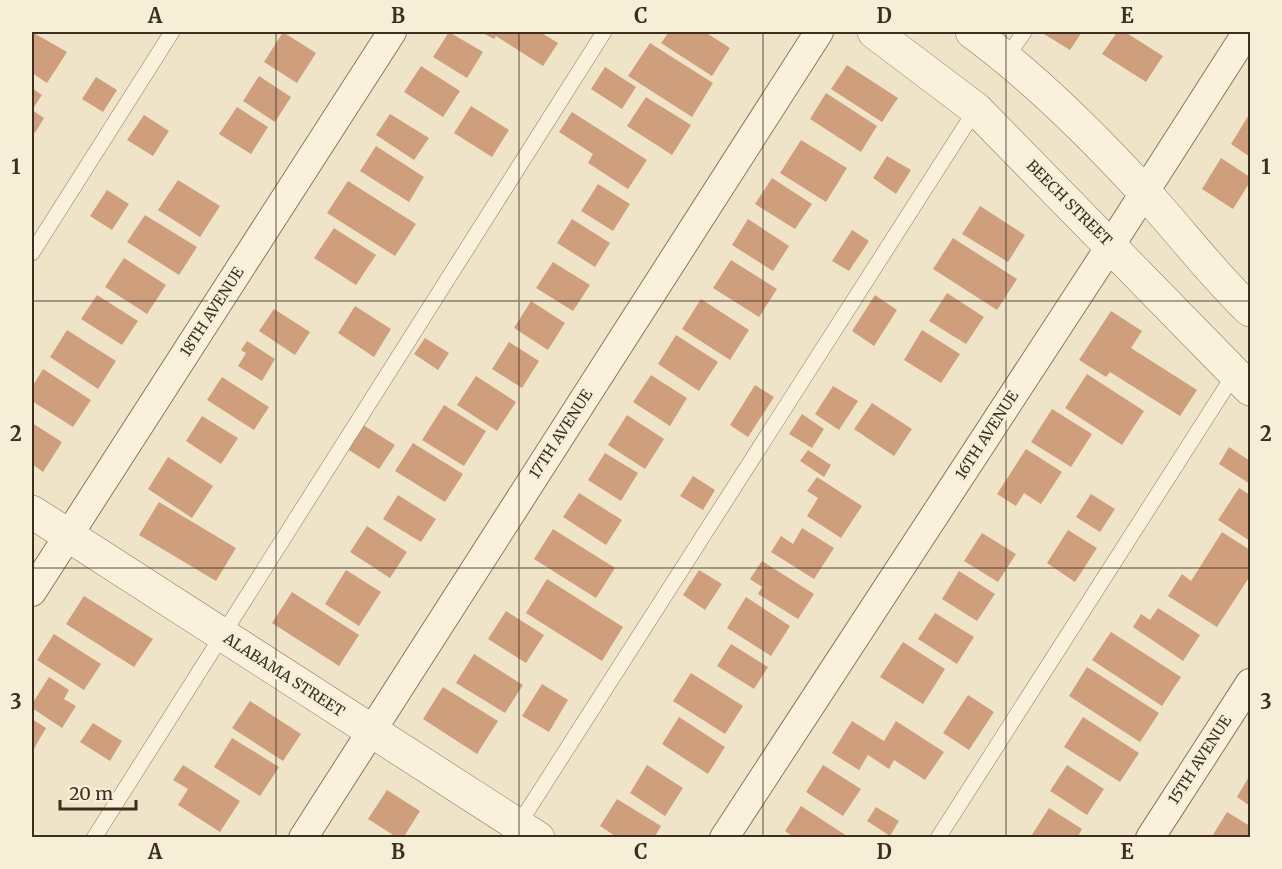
<svg xmlns="http://www.w3.org/2000/svg" width="1282" height="869" font-family="Merriweather,serif">
<rect width="100%" height="100%" fill="#f0e4c8"/>
<!-- building -->
<path fill="#cf9f7d" d="M32 32 67 52 47 83 32 73Z
M283 32 316 53 297 83 264 62Z
M449 32 483 52 467 78 433 57Z
M481 32H540L558 43 543 66 496 36 494 39Z
M669 32H705L730 48 712 76 661 43Z
M1045 32H1082L1070 50 1044 34Z
M1117 32H1125L1163 56 1146 82 1102 54Z
M650 43 713 83 692 117 628 76Z
M847 65 898 98 882 122 831 89Z
M421 66 460 91 443 117 404 92Z
M605 67 636 87 622 109 591 89Z
M259 76 291 97 275 122 243 101Z
M96 77 117 90 103 112 82 99Z
M32 88 42 95 32 110 44 118 35 133 32 130Z
M826 93 877 126 861 152 810 119Z
M646 97 691 125 672 155 627 126Z
M471 106 509 130 492 157 454 133Z
M237 107 268 127 251 154 219 134Z
M572 112 647 160 628 189 588 163 593 154 559 132Z
M1250 113V157L1231 144Z
M390 114 429 138 414 160 376 135Z
M144 115 169 131 153 156 127 140Z
M801 140 847 168 826 202 780 173Z
M376 146 424 177 409 202 360 171Z
M887 156 911 170 896 194 873 178Z
M1221 158 1250 177V182L1233 209 1202 189Z
M772 178 812 204 795 229 755 204Z
M178 180 220 206 200 237 158 210Z
M348 181 416 224 395 256 327 213Z
M598 184 630 204 613 231 581 211Z
M107 190 129 204 112 230 90 216Z
M980 206 1025 235 1008 262 962 234Z
M145 215 197 247 179 275 127 242Z
M572 219 610 243 595 267 557 243Z
M748 219 789 246 773 271 732 245Z
M334 228 376 255 356 285 314 258Z
M852 230 869 241 849 271 832 261Z
M953 238 1017 279 997 310 933 269Z
M124 258 166 285 147 314 105 287Z
M731 260 777 289 759 317 713 288Z
M553 262 590 285 573 311 536 288Z
M947 293 984 317 966 344 929 321Z
M97 295 138 321 122 345 81 319Z
M875 295 897 310 874 346 852 331Z
M701 299 749 330 730 360 682 329Z
M531 301 565 323 548 350 514 328Z
M355 306 391 329 374 357 338 333Z
M274 309 310 332 295 355 259 331Z
M1111 311 1142 331 1131 348 1197 390 1180 416 1110 372 1106 377 1079 360Z
M67 330 116 361 98 389 50 357Z
M922 330 960 354 941 383 904 360Z
M676 335 718 362 699 391 658 364Z
M425 338 449 353 438 370 414 354Z
M247 341 275 359 262 381 238 366 246 353 241 350Z
M509 342 539 361 522 388 492 369Z
M43 369 91 400 73 427 32 401V387Z
M1087 374 1144 411 1122 445 1065 408Z
M651 375 687 398 670 426 633 402Z
M476 376 516 402 497 431 457 405Z
M222 377 269 407 254 430 207 400Z
M755 385 774 397 748 437 730 425Z
M833 386 858 401 839 430 815 414Z
M872 403 912 429 894 456 854 429Z
M444 405 486 431 464 466 422 440Z
M1052 409 1092 434 1071 467 1031 442Z
M802 414 824 429 812 448 789 434Z
M627 415 664 439 645 469 608 445Z
M202 416 238 438 221 464 186 441Z
M32 423 62 442 43 472 32 464Z
M360 423 395 445 379 469 344 447Z
M413 443 463 474 445 502 395 471Z
M1229 447 1250 461V484L1219 464Z
M1026 449 1062 472 1041 504 1024 493 1016 506 997 494Z
M808 450 831 465 824 477 800 461Z
M605 453 638 473 621 501 588 480Z
M168 457 213 486 192 518 148 489Z
M693 476 715 490 703 510 680 496Z
M817 477 862 506 841 538 807 516 818 498 807 491Z
M1239 488 1250 495V541L1218 520Z
M579 493 622 520 606 545 563 517Z
M1091 494 1115 509 1100 532 1076 517Z
M398 495 436 519 421 542 383 519Z
M159 502 236 548 216 581 139 535Z
M367 526 407 552 390 578 350 552Z
M802 528 834 548 814 579 771 552 781 536 793 544Z
M553 529 615 568 596 598 534 559Z
M1068 530 1097 548 1075 582 1047 563Z
M1222 532 1250 550V576L1217 627 1168 596 1182 574 1191 581Z
M982 533 1016 554 998 582 964 561Z
M762 561 814 594 798 619 758 594 762 587 750 579Z
M346 570 381 592 359 626 325 604Z
M699 570 722 584 705 610 683 595Z
M959 571 995 594 977 621 942 599Z
M547 579 623 627 602 661 526 613Z
M292 592 359 635 339 666 272 623Z
M84 596 153 639 134 667 66 624Z
M746 597 790 626 771 656 727 628Z
M1158 608 1200 635 1183 661 1133 627 1141 614 1150 620Z
M506 611 544 635 526 663 488 639Z
M935 613 974 637 957 664 918 639Z
M1111 632 1181 677 1162 706 1092 660Z
M54 634 101 664 84 690 37 660Z
M903 642 945 669 923 704 880 677Z
M731 644 768 667 754 689 717 666Z
M474 654 523 685 505 713 456 683Z
M1087 667 1159 713 1140 742 1069 696Z
M691 673 743 706 725 734 673 701Z
M49 677 69 690 64 699 76 706 62 728 32 708V704Z
M542 684 568 700 549 732 522 716Z
M443 687 498 721 477 754 423 719Z
M968 695 994 712 969 750 943 733Z
M250 701 301 734 283 761 232 728Z
M679 717 725 747 708 774 662 744Z
M1083 717 1139 753 1120 782 1064 747Z
M32 719 46 728 32 752Z
M852 721 884 741 896 721 944 752 925 780 894 760 889 769 868 755 859 770 832 753Z
M93 723 122 741 110 761 80 742Z
M232 738 279 767 260 796 214 767Z
M183 765 240 801 220 832 178 805 188 789 173 780Z
M647 765 683 788 665 816 630 793Z
M823 765 861 789 843 816 806 792Z
M1067 765 1104 789 1087 815 1050 791Z
M1250 775V806L1237 797Z
M387 790 420 811 403 838H398L368 819Z
M617 799 661 826 654 838H618L600 826Z
M801 806 850 838H795L785 831Z
M876 807 899 821 890 836 867 821Z
M1049 808 1082 829 1077 838H1030Z
M1227 812 1250 826V838H1211Z"/>
<g fill="none" stroke-linecap="round" stroke-linejoin="round">
<defs>
<path id="service" d="M1007 57 1024 32
M32 253 172 32
M517 827 976 109
M94 838 604 32
M938 838 1235 373"/>
<path id="minor" d="M32 592 392 32
M303 838 819 32
M724 838 1098 265 1247 32
M1150 838 1250 683"/>
<path id="tertiary" d="M874 32 976 109 1250 389
M972 32C1035 78 1093 136 1146 194 1181 232 1213 275 1250 310
M32 512 538 838"/>
</defs>
<!-- service casing -->
<use href="#service" stroke="#8d765c" stroke-width="16"/>
<!-- minor casing -->
<use href="#minor" stroke="#8d765c" stroke-width="30"/>
<!-- tertiary casing -->
<use href="#tertiary" stroke="#8d765c" stroke-width="34"/>
<!-- service -->
<use href="#service" stroke="#faf1dc" stroke-width="15"/>
<!-- minor -->
<use href="#minor" stroke="#faf1dc" stroke-width="28"/>
<!-- tertiary -->
<use href="#tertiary" stroke="#faf1dc" stroke-width="33"/>
</g>
<!-- grid -->
<path fill="none" stroke="#3d2e20" stroke-width="1.5" stroke-opacity="0.55" d="M276 32V838M519 32V838M763 32V838M1006 32V838M32 301H1250M32 568H1250"/>
<g text-anchor="middle" stroke-width="6" stroke-linejoin="round" paint-order="stroke">
<!-- street labels -->
<g font-size="15" fill="#3d2e20" stroke="#f7eed8">
<text transform="translate(1069 203) rotate(45)" y="5">BEECH STREET</text>
<text transform="translate(212 312) rotate(-57)" y="5">18TH AVENUE</text>
<text transform="translate(561 434) rotate(-57)" y="5">17TH AVENUE</text>
<text transform="translate(987 435) rotate(-57)" y="5">16TH AVENUE</text>
<text transform="translate(284 675) rotate(33)" y="5">ALABAMA STREET</text>
<text transform="translate(1200 760) rotate(-57)" y="5">15TH AVENUE</text>
</g>
</g>
<!-- border -->
<rect width="1282" height="869" fill="none" stroke="#f7eed8" stroke-width="66"/>
<!-- scale -->
<path d="M60 800v9h76v-9" fill="none" stroke="#3d2e20" stroke-width="3"/>
<text x="69" y="800" font-size="18" fill="#3d2e20" stroke="#f7eed8" stroke-width="4.5" paint-order="stroke">20 m</text>
<rect x="33" y="33" width="1216" height="803" fill="none" stroke="#3d2e20" stroke-width="2"/>
<g font-size="20" text-anchor="middle" font-weight="bold" fill="#3d2e20">
<text x="155" y="23">A</text>
<text x="398" y="23">B</text>
<text x="641" y="23">C</text>
<text x="884" y="23">D</text>
<text x="1127" y="23">E</text>
<text x="16" y="174">1</text>
<text x="1266" y="174">1</text>
<text x="16" y="441">2</text>
<text x="1266" y="441">2</text>
<text x="16" y="709">3</text>
<text x="1266" y="709">3</text>
<text x="155" y="859">A</text>
<text x="398" y="859">B</text>
<text x="641" y="859">C</text>
<text x="884" y="859">D</text>
<text x="1127" y="859">E</text>
</g>
</svg>
